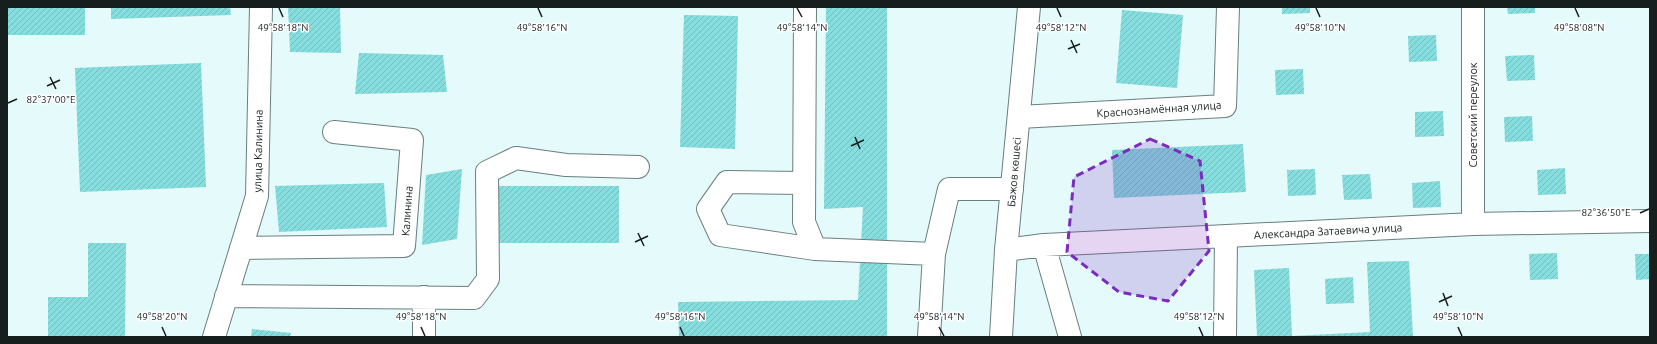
<svg xmlns="http://www.w3.org/2000/svg" width="1657" height="344" font-family="Ubuntu,sans-serif">
<defs>
<pattern id="building-hatch" width="6" height="6" patternUnits="userSpaceOnUse"><rect width="6" height="6" fill="#85ddde"/><path d="M-1 1l2-2M0 6l6-6M5 7l2-2" fill="none" stroke="#72bdbe"/></pattern>
</defs>
<rect width="100%" height="100%" fill="#e5fafa"/>
<!-- building -->
<path fill="url(#building-hatch)" d="M7 7H85V35H7Z
M111 7H230L231 15 111 19Z
M288 7H340L341 53 290 52Z
M826 7H887V337H679L678 302 858 300 863 207 824 209Z
M1282 7H1310V13L1282 14Z
M1507 7H1535V13L1508 14Z
M1122 10 1183 15 1177 88 1116 83Z
M684 15 738 16 735 149 680 147Z
M1436 35 1437 61 1409 62 1408 36Z
M359 53 443 55 447 92 355 94Z
M1534 55 1535 80 1507 81 1505 56Z
M201 63 206 187 80 192 75 68Z
M1303 69 1304 94 1276 95 1275 70Z
M1443 111 1444 136 1415 137V112Z
M1532 116 1533 141 1505 142 1504 117Z
M1243 144 1246 192 1114 198 1112 150Z
M1565 168 1566 194 1538 195 1537 170Z
M462 169 457 239 422 245 426 175Z
M1315 169 1316 195 1288 196 1287 170Z
M1370 174 1372 199 1344 200 1342 175Z
M1440 181 1441 207 1413 208 1412 183Z
M384 183 387 227 279 232 275 186Z
M498 186H619V243H498Z
M88 243H126L125 337H48V297H88Z
M1557 253 1558 279 1530 280 1529 254Z
M1635 254H1650V279L1636 280Z
M1409 261 1413 337H1257L1254 270 1289 268 1292 336 1370 332 1367 262Z
M1353 277 1354 303 1326 304 1325 279Z
M252 329 291 333 290 337H251Z"/>
<g fill="none" stroke-linecap="round" stroke-linejoin="round">
<defs>
<path id="minor" d="M805 7 804 222 815 249 934 254 929 337
M1473 7V224
M1019 117 1225 106 1228 7
M804 183 727 182 708 209 720 235 815 249
M1044 245 1070 337
M241 248 404 246 412 140 334 132
M1006 250 1044 245 1473 224 1650 221
M934 254 949 189H1012
M226 296 474 298 488 279 487 172 516 158 566 165 638 167
M214 337 257 196 261 7
M424 337V297
M1225 337 1226 236"/>
<path id="major" d="M1001 337 1006 250 1029 7"/>
</defs>
<!-- minor casing -->
<use href="#minor" stroke="#6b7e7e" stroke-width="24"/>
<!-- major casing -->
<use href="#major" stroke="#6b7e7e" stroke-width="24"/>
<!-- minor -->
<use href="#minor" stroke="#fff" stroke-width="22"/>
<!-- major -->
<use href="#major" stroke="#fff" stroke-width="22"/>
</g>
<!-- marked area -->
<path fill="#7b2cbf" fill-opacity="0.2" stroke="#7b2cbf" stroke-width="3" stroke-dasharray="8 5" stroke-linejoin="round" d="M1150 139 1200 161 1209 251 1168 301 1119 292 1067 252 1074 177Z"/>
<!-- ticks -->
<path fill="none" stroke="#161e1e" stroke-width="1.5" d="M279 8 283 17M538 8 542 17M797 8 802 17M1057 8 1061 17M1316 8 1320 17M1575 8 1579 17M1071 40 1077 53M1068 49 1080 44M50 77 56 89M47 86 60 80M8 103 17 99M855 137 860 149M851 146 864 140M1640 213 1649 209M638 233 644 246M635 242 648 236M1443 293 1448 306M1439 302 1452 296M162 327 166 336M421 327 425 336M680 327 684 336M939 327 944 336M1199 327 1203 336M1458 327 1462 336"/>
<g text-anchor="middle" stroke-width="3" stroke-linejoin="round" paint-order="stroke">
<!-- street labels -->
<g font-size="11" fill="#161e1e" stroke="#fff">
<text transform="translate(1159 109) rotate(-4)" y="4">Краснознамённая улица</text>
<text transform="translate(1473 115) rotate(-90)" y="4">Советский переулок</text>
<text transform="translate(258 151) rotate(-89)" y="4">улица Калинина</text>
<text transform="translate(1014 172) rotate(-85)" y="4">Бажов көшесі</text>
<text transform="translate(407 211) rotate(-86)" y="4">Калинина</text>
<text transform="translate(1328 231) rotate(-3)" y="4">Александра Затаевича улица</text>
</g>
</g>
<g font-size="10" text-anchor="middle" fill="#161e1e" stroke="#fff" stroke-width="3" stroke-linejoin="round" paint-order="stroke">
<text x="283" y="31">49°58'18"N</text>
<text x="542" y="31">49°58'16"N</text>
<text x="802" y="31">49°58'14"N</text>
<text x="1061" y="31">49°58'12"N</text>
<text x="1320" y="31">49°58'10"N</text>
<text x="1579" y="31">49°58'08"N</text>
<text x="51" y="103">82°37'00"E</text>
<text x="1606" y="216">82°36'50"E</text>
<text x="162" y="320">49°58'20"N</text>
<text x="421" y="320">49°58'18"N</text>
<text x="680" y="320">49°58'16"N</text>
<text x="939" y="320">49°58'14"N</text>
<text x="1199" y="320">49°58'12"N</text>
<text x="1458" y="320">49°58'10"N</text>
</g>
<!-- border -->
<rect width="1657" height="344" fill="none" stroke="#161e1e" stroke-width="16"/>
</svg>
